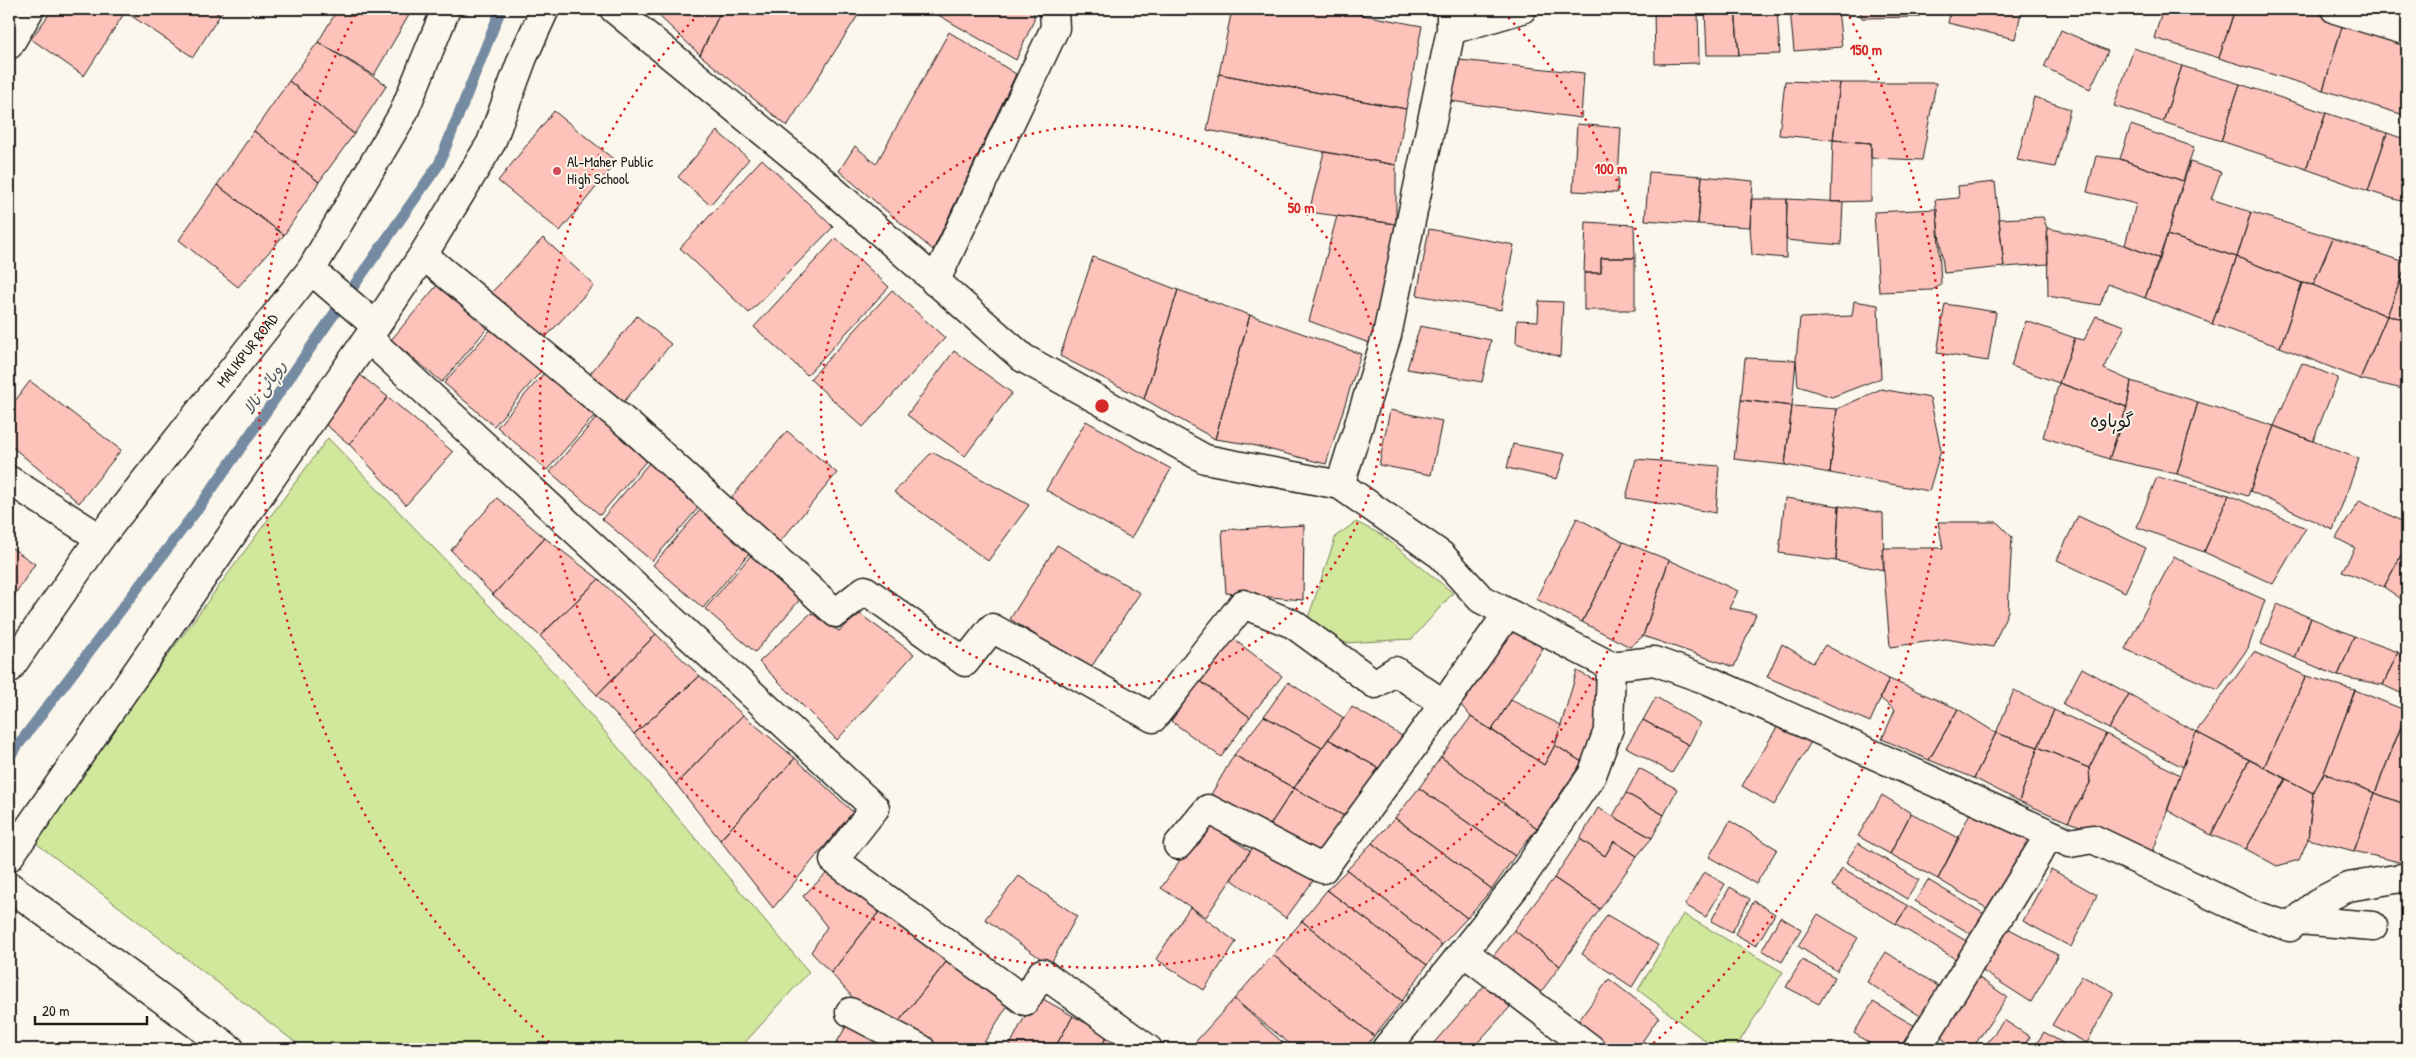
<svg xmlns="http://www.w3.org/2000/svg" width="2416" height="1058" font-family="'Patrick Hand','Playpen Sans Arabic',sans-serif">
<rect width="100%" height="100%" fill="#fbf7ec"/>
<filter id="ink" filterUnits="userSpaceOnUse"><feTurbulence type="fractalNoise" baseFrequency=".02" numOctaves="2"/><feDisplacementMap in="SourceGraphic" scale="10" xChannelSelector="R" yChannelSelector="G"/><feConvolveMatrix kernelMatrix="1 2 1 2 8 2 1 2 1" color-interpolation-filters="sRGB"/></filter>
<g filter="url(#ink)">
<!-- green -->
<path fill="#d0e79c" stroke="#76825c" d="M328 438 560 679 809 972 739 1049H304L32 840Z
M1356 522 1382 535 1453 593 1412 639 1345 643 1308 618 1336 536Z
M1683 914 1783 972 1735 1049H1716L1638 990Z"/>
<g fill="none" stroke-linecap="round" stroke-linejoin="round">
<!-- stream -->
<path stroke="#758ba1" stroke-width="11" d="M9 757 200 506 439 164 501 9"/>
</g>
<!-- building -->
<path fill="#fdc2ba" stroke="#1c1c1c" d="M53 9H121L125 12 84 76 31 39Z
M121 9H210L220 15 193 57Z
M210 9H224L220 15Z
M338 9 412 10 374 75 318 42Z
M656 9H722L700 55 655 12Z
M722 9H862L787 126 700 55Z
M928 9H1034V20L1016 60Z
M1232 9H1331L1422 26 1406 109 1219 74Z
M1654 9H1698L1699 63 1655 64Z
M1705 9H1735L1739 55H1707Z
M1735 9H1777L1780 54 1739 55Z
M1790 9H1838L1842 47 1794 51Z
M1859 9H1918L1919 17 1862 18Z
M1951 9H2022L2015 39 1948 23Z
M2163 9H2235L2219 58 2154 38Z
M2235 9H2310L2344 20 2323 90 2219 58Z
M2379 9H2399L2397 15Z
M2399 9H2407V18L2397 15Z
M2344 20 2407 41V116L2323 90Z
M2061 30 2108 51 2090 89 2044 67Z
M949 32 1016 74 933 250 839 171 855 146 876 164Z
M318 42 387 85 354 134 289 81Z
M2134 48 2182 66 2163 122 2114 106Z
M1459 60 1584 73 1581 118 1450 101Z
M2182 66 2240 84 2221 141 2163 122Z
M1219 74 1406 109 1396 165 1207 130Z
M289 81 354 134 319 182 254 131Z
M1785 81 1840 83 1833 140 1779 135Z
M1840 83H1936L1922 160 1871 158V143L1833 140Z
M2240 84 2326 113 2306 169 2221 141Z
M2034 97 2070 109 2055 167 2017 160Z
M554 111 617 162 560 231 498 181Z
M2326 113 2387 133 2368 191 2306 169Z
M1577 124 1621 128 1617 193 1573 191Z
M2131 125 2194 147 2183 181 2120 159Z
M254 131 319 182 284 235 217 185Z
M717 131 749 159 710 205 678 177Z
M2387 133 2407 140V203L2368 191Z
M1833 140 1871 143V201L1831 202Z
M1324 152 1396 165V224L1309 212Z
M2096 156 2120 159 2183 181 2160 259 2125 245 2136 204 2087 192Z
M762 159 833 227 749 313 680 248Z
M2190 162 2221 172 2211 199 2251 212 2237 257 2167 235Z
M1649 172 1702 176 1698 224 1645 220Z
M1702 176 1753 181 1750 227 1698 224Z
M1995 182 2004 267 1944 273 1935 200 1959 198 1958 186Z
M217 185 284 235 238 287 179 240Z
M1751 199H1787L1786 258 1752 255 1750 227Z
M1787 199 1843 202 1841 245 1786 240Z
M1937 209 1941 285 1932 290 1879 292 1874 212Z
M2251 212 2333 238 2313 285 2302 283 2237 257Z
M1337 216 1396 224 1372 344 1309 321Z
M2043 217 2047 228 2048 264 2004 267 1999 219Z
M1586 222 1634 225 1635 258H1601V273H1584Z
M2047 228 2125 245 2160 259 2145 298 2108 284 2100 305 2048 296Z
M1429 229 1514 245 1501 310 1417 295Z
M2167 235 2237 257 2212 324 2145 298Z
M543 238 594 285 545 338 491 293Z
M836 238 889 287 807 375 754 327Z
M2333 238 2407 263 2387 316 2313 285Z
M1093 257 1178 290 1144 399 1060 356Z
M2237 257 2302 283 2280 347 2212 324Z
M1601 258H1635V310H1584V273H1601Z
M2404 271 2407 272V319L2387 316Z
M439 283 489 326 442 382 391 340Z
M2302 283 2313 285 2387 316 2360 379 2280 347Z
M892 290 945 338 863 427 810 379Z
M1178 290 1250 315 1215 439 1144 399Z
M1539 301 1563 302 1560 357 1516 343 1517 320 1538 321Z
M1854 301 1878 305 1881 378 1832 397 1798 386 1796 360 1800 318 1852 316Z
M1945 304 1996 312 1988 361 1937 353Z
M1250 315 1361 354 1326 464 1248 444 1215 439Z
M637 316 671 344 623 403 589 375Z
M2096 316 2125 326 2104 369 2131 381 2127 407 2059 383 2075 338 2084 340Z
M2387 316 2407 319V390L2360 379Z
M2026 321 2075 338 2059 383 2011 366Z
M1420 326 1491 340 1482 382 1407 369Z
M492 328 542 370 494 426 444 383Z
M954 351 1012 393 965 456 907 415Z
M1745 358 1796 360 1792 406 1741 400Z
M2302 363 2338 378 2313 441 2274 426Z
M545 372 595 415 547 470 497 427Z
M359 374 388 397 349 444 320 420Z
M30 381 121 450 79 503 9 444V409Z
M2131 381 2198 402 2177 474 2109 459 2127 407Z
M2059 383 2127 407 2109 459 2043 437Z
M1881 389 1930 398 1941 450 1929 491 1830 473 1837 409Z
M388 397 453 452 406 505 349 444Z
M1741 400 1792 406 1785 465 1734 459Z
M2198 402 2274 426 2248 496 2177 474Z
M1792 406 1837 409 1830 473 1785 465Z
M1390 410 1442 421 1431 475 1379 465Z
M598 416 648 459 600 515 550 472Z
M1086 421 1171 469 1131 538 1046 490Z
M2274 426 2359 459 2333 530 2250 491Z
M787 431 837 473 779 543 731 498Z
M1513 444 1565 454 1557 479 1507 468Z
M932 452 1029 505 988 561 894 492Z
M1636 459 1719 466 1716 513 1626 498Z
M649 463 700 506 652 561 602 519Z
M2157 477 2229 495 2204 552 2137 527Z
M2229 495 2306 528 2273 584 2204 552Z
M497 498 545 538 493 595 451 550Z
M1785 498 1839 506 1836 561 1779 553Z
M2360 500 2407 524V544L2384 587 2342 571 2355 548 2336 538Z
M1839 506 1883 513 1884 570 1836 561Z
M701 509 751 551 703 608 653 565Z
M2078 516 2146 548 2125 592 2057 560Z
M1577 518 1623 542 1582 622 1536 599Z
M1938 522H1997L2012 537 2008 611 1993 647 1946 639 1890 647 1882 548H1943Z
M1304 525 1303 600 1226 593 1222 530Z
M545 538 599 579 540 636 493 595Z
M1623 542 1669 560 1643 636 1630 647 1582 622Z
M2407 544V603L2384 587Z
M1057 545 1140 593 1090 669 1010 619Z
M9 546 35 564 9 603Z
M753 553 803 596 755 652 705 609Z
M2174 556 2200 571 2265 600 2248 648 2218 690 2125 649Z
M1669 560 1738 591 1729 608 1756 614 1734 667 1643 636Z
M599 579 656 634 597 695 540 636Z
M2277 604 2311 618 2295 658 2261 644Z
M811 613 839 631 860 614 914 654 837 740 759 662Z
M2311 618 2354 636 2338 676 2295 658Z
M1509 626 1546 643 1492 730 1471 717 1456 699Z
M656 634 700 676 634 734 597 695Z
M2354 636 2398 652 2383 685 2338 676Z
M1232 638 1282 676 1250 717 1200 681Z
M1782 644 1813 663 1825 645 1889 679 1870 722 1767 677Z
M2254 652 2306 676 2264 767 2196 732Z
M2398 652 2407 660V696L2383 685Z
M2082 668 2129 694 2109 729 2063 704Z
M1577 671 1604 685 1599 728 1582 762 1555 745Z
M700 676 743 715 676 784 634 734Z
M2306 676 2355 690 2324 773 2313 793 2264 767Z
M1889 679 1958 709 1929 760 1882 739 1895 710 1880 698Z
M1200 681 1250 717 1221 757 1171 721Z
M1288 682 1344 718 1322 748 1264 716Z
M2014 690 2054 710 2038 747 1996 733Z
M2355 690 2407 711 2375 793 2324 773Z
M2129 694 2196 732 2183 767 2109 729Z
M1656 697 1700 723 1689 745 1643 720Z
M1511 700 1561 725 1555 745 1544 765 1492 730Z
M1352 707 1404 737 1380 769 1328 739Z
M1958 709 1996 733 1974 778 1929 760Z
M2054 710 2106 734 2089 768 2038 747Z
M2407 712V805L2375 793Z
M743 715 795 758 720 840 676 784Z
M1264 716 1322 748 1294 788 1234 755Z
M1471 717 1544 765 1555 745 1582 762 1537 828 1441 757Z
M1643 720 1689 745 1672 773 1626 747Z
M1780 722 1812 740 1774 805 1742 786Z
M2196 732 2249 760 2211 835 2167 810Z
M1996 733 2038 747 2019 801 1974 778Z
M2106 734 2180 775 2151 857 2093 830 2068 822 2090 783 2089 768Z
M1328 739 1380 769 1344 816 1294 788Z
M2038 747 2089 768 2090 783 2068 822 2019 801Z
M1234 755 1294 788 1268 828 1209 798Z
M1441 757 1537 828 1515 856 1419 788Z
M795 758 853 812 773 908 720 840Z
M2249 760 2286 779 2246 849 2211 835Z
M1639 768 1677 789 1664 815 1626 793Z
M2324 773 2375 793 2354 851 2308 839 2313 793Z
M2286 779 2313 793 2308 839 2299 860 2277 866 2246 849Z
M1294 788 1344 816 1319 854 1268 828Z
M1419 788 1515 856 1492 889 1395 818Z
M1626 793 1664 815 1652 838 1613 816Z
M2375 793 2407 805V864L2354 851Z
M1882 795 1911 813 1890 854 1858 836Z
M1598 808 1652 838 1637 856 1614 841 1605 856 1580 839Z
M1971 811 2034 843 1993 912 1938 879Z
M1911 813 1959 838 1938 879 1890 854Z
M1395 818 1492 889 1467 918 1372 843Z
M1730 821 1777 849 1756 884 1709 857Z
M1206 822 1250 851 1206 917 1161 888Z
M1580 839 1605 856 1614 841 1637 856 1600 909 1554 878Z
M1258 841 1313 881 1286 918 1231 879Z
M1372 843 1467 918 1442 945 1347 870Z
M1858 843 1919 880 1907 899 1846 862Z
M1842 868 1908 906 1896 924 1832 886Z
M2051 869 2097 895 2071 947 2023 921Z
M830 870 883 907 831 973 811 952 827 927 803 896Z
M1347 870 1442 945 1427 965 1327 890Z
M1704 872 1725 884 1706 917 1685 905Z
M1019 876 1077 916 1050 965 985 919Z
M1554 878 1600 909 1560 966 1514 930Z
M1928 880 1986 915 1973 935 1915 901Z
M1730 887 1750 899 1732 932 1711 921Z
M1327 890 1427 965 1402 1001 1302 921Z
M1754 901 1775 914 1756 946 1735 934Z
M1908 906 1971 944 1959 961 1896 924Z
M883 907 947 961 896 1025 854 999 831 973Z
M1190 907 1236 942 1204 990 1156 959Z
M1818 914 1858 938 1837 971 1798 946Z
M1607 915 1658 945 1632 987 1582 954Z
M1780 917 1801 929 1782 962 1762 950Z
M1302 921 1402 1001 1374 1036 1273 955Z
M2002 925 2058 955 2031 1002 1981 970Z
M1514 930 1560 966 1538 996 1490 960Z
M1886 952 1941 988 1922 1017 1867 982Z
M1273 955 1374 1036 1364 1049H1296L1234 999Z
M1802 960 1835 977 1819 1004 1786 987Z
M947 961 1008 1005 980 1049H940L896 1025Z
M1975 975 2007 997 1972 1049H1956L1936 1034Z
M2082 976 2114 992 2087 1043 2052 1025Z
M1609 979 1659 1017 1637 1049H1608L1577 1023Z
M1485 985 1510 1007 1472 1049H1435L1431 1046Z
M1036 995 1073 1016 1054 1049H1008Z
M1234 999 1282 1042 1277 1049H1189Z
M1873 1002 1917 1027 1901 1049H1878L1854 1033Z
M1073 1016 1108 1035 1099 1049H1054Z
M2004 1020 2030 1037 2021 1049H1983Z
M848 1023 893 1046 891 1049H833Z
M2044 1032 2071 1048 2070 1049H2033Z
M1108 1035 1129 1049H1099Z
M1282 1042 1292 1049H1277Z"/>
<g fill="none" stroke-linecap="round" stroke-linejoin="round">
<defs>
<path id="street" d="M614 9 803 164 1023 358 1205 459 1340 485 1387 335 1451 30V9
M2335 9 2407 31
M1451 30 1522 9
M9 45 30 9
M423 255 491 143 523 57 545 9
M311 270 376 326
M935 282 1055 28 1054 9
M368 338 875 808 834 860 1025 1001 1042 973 1148 1049
M9 480 100 538
M1340 485 1441 555 1481 599 1611 666 1654 661 1710 681 2070 843 2093 839 2249 913 2290 927 2317 903 2348 887 2407 877
M1178 845 1208 809 1323 869 1444 704
M9 857 368 338 423 255 630 426 836 613 865 590 965 662 992 628 1153 718 1243 604 1293 624 1375 684 1395 671 1444 704 1508 613
M9 886 230 1049
M2298 920 2373 926
M1464 952 1591 1049
M850 1012 921 1049
M1386 1049 1518 883 1592 775 1609 728 1611 666
M1917 1049 2050 834"/>
<g id="secondary">
<path id="s1" d="M9 669 100 538 311 270 403 114 446 9"/>
</g>
</defs>
<!-- street casing -->
<use href="#street" stroke="#1c1c1c" stroke-width="31"/>
<!-- secondary casing -->
<use href="#secondary" stroke="#1c1c1c" stroke-width="31"/>
<!-- street -->
<use href="#street" stroke="#fbf7ec" stroke-width="28"/>
<!-- secondary -->
<use href="#secondary" stroke="#fbf7ec" stroke-width="28"/>
</g>
</g>
<!-- distance rings -->
<g fill="none" stroke="#d62828" stroke-width="2.5" stroke-dasharray="2.5 5">
<circle cx="1102" cy="406" r="281"/>
<path d="M1503 12A562 562 0 1 1 701 12"/>
<path d="M555 1047A843 843 0 0 1 358 10M1846 10A843 843 0 0 1 1649 1047"/>
</g>
<!-- markers -->
<circle fill="#d1495b" stroke="#fbf7ec" stroke-width="2" cx="557" cy="171" r="5"/>
<g text-anchor="middle" stroke-width="4" stroke-linejoin="round" paint-order="stroke">
<!-- poi labels -->
<g font-size="15" fill="#1c1c1c" stroke="#fbf7ec" text-anchor="start">
<text x="567" y="167">Al-Maher Public<tspan x="567" dy="17">High School</tspan></text>
</g>
<!-- street labels -->
<g font-size="15" fill="#1c1c1c" stroke="#fbf7ec">
<text dy="5" stroke="none"><textPath href="#s1" startOffset="398">MALIKPUR ROAD</textPath></text>
</g>
<!-- water labels -->
<g font-size="16" font-style="italic" fill="#49545f" stroke="#fbf7ec">
<text transform="translate(264 387) rotate(-55)" y="6">روہائی نالا</text>
</g>
<!-- quarter labels -->
<g font-size="18" fill="#1c1c1c" stroke="#fbf7ec">
<text x="2112" y="427">گوہاوہ</text>
</g>
</g>
<circle cx="1102" cy="406" r="8" fill="#d62828" stroke="#fbf7ec" stroke-width="2.5"/>
<g font-size="15" text-anchor="middle" font-weight="bold" fill="#d62828" stroke="#fbf7ec" stroke-width="4" stroke-linejoin="round" paint-order="stroke">
<text x="1866" y="55">150 m</text>
<text x="1611" y="174">100 m</text>
<text x="1301" y="213">50 m</text>
</g>
<!-- margin -->
<rect width="2416" height="1058" fill="none" stroke="#fbf7ec" stroke-width="30"/>
<rect x="15" y="15" width="2386" height="1028" fill="none" stroke="#1c1c1c" stroke-width="2" filter="url(#ink)"/>
<!-- scale -->
<path d="M35 1016v8h112v-8" fill="none" stroke="#1c1c1c" stroke-width="2.5"/>
<text x="42" y="1016" font-size="15" fill="#1c1c1c" stroke="#fbf7ec" stroke-width="4" paint-order="stroke">20 m</text>
</svg>
